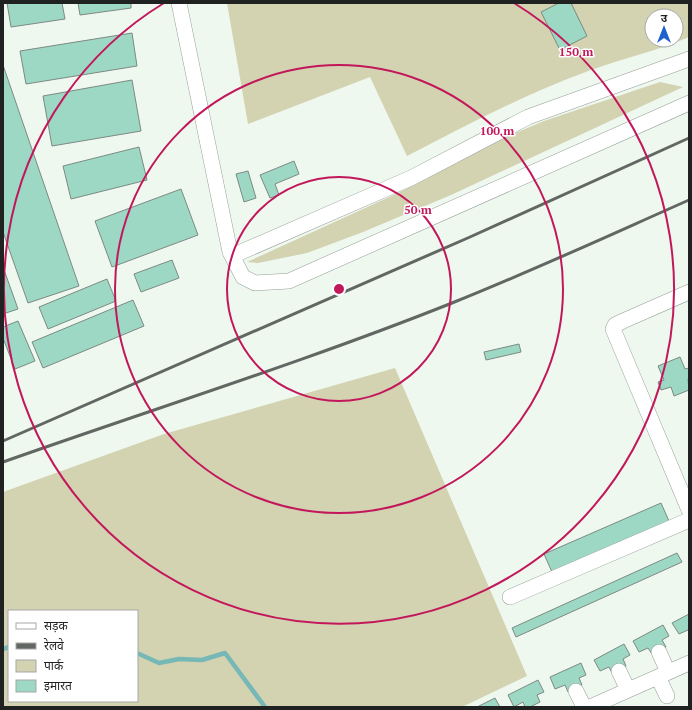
<svg xmlns="http://www.w3.org/2000/svg" width="692" height="710" font-family="'PT Serif','Noto Sans Devanagari',serif">
<rect width="100%" height="100%" fill="#eef8ef"/>
<!-- green -->
<path fill="#d3d2b1" fill-rule="evenodd" d="M227 3H689V37C657 51 624 58 591 70 527 93 467 125 407 156L370 77 248 124ZM652 16H676V40H652Z
M660 82 683 87 451 195 363 232 307 253 258 263 247 262 398 193 513 134 544 121Z
M395 368 527 676 462 707H3V492L164 434ZM9 611H137V701H9Z"/>
<g fill="none" stroke-linecap="round" stroke-linejoin="round">
<!-- stream -->
<path stroke="#76b8b6" stroke-width="4.5" d="M3 649 9 647
M137 653 159 663 179 659 202 660 225 653 265 707"/>
</g>
<!-- building -->
<path fill="#9dd8c5" stroke="#7d8984" d="M7 3H62L65 19 11 27Z
M78 3H131V8L80 15Z
M559 3H571L587 36 560 50 541 12Z
M132 33 137 66 26 84 20 51Z
M3 65 79 286 28 303 3 232Z
M132 80 141 131 52 146 43 96Z
M139 147 147 180 71 199 63 166Z
M294 161 299 174 275 184 279 195 270 198 260 175Z
M248 171 256 198 244 202 236 174Z
M181 189 198 235 112 267 95 221Z
M172 260 179 278 141 292 134 274Z
M3 267 18 309 3 314Z
M107 279 116 301 48 329 39 307Z
M133 300 144 326 43 368 32 342Z
M18 321 35 361 15 369 3 338V327Z
M519 344 521 352 486 360 484 352Z
M680 357 685 369 689 368V379H688L689 390 674 396 671 387 661 390 658 382 664 380 658 366Z
M661 503 669 521 552 572 544 554Z
M677 553 682 562 516 637 512 628Z
M689 614V632L688 630 679 634 672 623Z
M663 625 669 636 662 640 666 647 652 654 648 648 639 652 633 641Z
M624 644 630 655 623 659 626 666 612 673 609 667 600 671 594 660Z
M581 663 586 675 579 678 582 685 568 692 565 685 555 689 550 677Z
M538 680 544 692 537 695 540 702 530 707H525L523 702 514 707 508 695Z
M495 698 500 707H477Z"/>
<g fill="none" stroke-linecap="round" stroke-linejoin="round">
<defs>
<path id="minor" d="M179 3 230 252 243 277 255 283 289 281 689 103
M232 256 411 178 528 117 689 59
M689 292 623 321 615 325 613 329 689 510
M510 597 689 520
M659 652 668 672
M619 671 628 690
M658 677 667 696
M576 691 584 707
M590 707 689 663"/>
</defs>
<!-- minor casing -->
<use href="#minor" stroke="#969f98" stroke-width="16"/>
<!-- minor -->
<use href="#minor" stroke="#fff" stroke-width="15"/>
<!-- rail -->
<path stroke="#626763" stroke-width="3" d="M3 441 470 237 689 138
M3 462C153 409 304 362 452 303 532 271 610 235 689 200"/>
</g>
<!-- distance rings -->
<g fill="none" stroke="#c2185b" stroke-width="2">
<circle cx="339" cy="289" r="112"/>
<circle cx="339" cy="289" r="224"/>
<path d="M514 3A335 335 0 1 1 164 3"/>
</g>
<circle cx="339" cy="289" r="6" fill="#c2185b" stroke="#fff" stroke-width="2"/>
<g font-size="12" text-anchor="middle" font-weight="bold" fill="#c2185b" stroke="#fff" stroke-width="3" stroke-linejoin="round" paint-order="stroke">
<text x="576" y="56">150 m</text>
<text x="497" y="135">100 m</text>
<text x="418" y="214">50 m</text>
</g>
<!-- border -->
<rect width="692" height="710" fill="none" stroke="#1f2220" stroke-width="8"/>
<!-- legend -->
<rect x="8" y="610" width="130" height="92" fill="#ffffff" stroke="#a5a7a6"/>
<rect x="16" y="623" width="20" height="6" fill="#ffffff" stroke="#a5a7a6"/>
<text x="44" y="630" font-size="12" fill="#1f2220">सड़क</text>
<rect x="16" y="643" width="20" height="6" fill="#626763" stroke="#a5a7a6"/>
<text x="44" y="650" font-size="12" fill="#1f2220">रेलवे</text>
<rect x="16" y="660" width="20" height="12" fill="#d3d2b1" stroke="#a5a7a6"/>
<text x="44" y="670" font-size="12" fill="#1f2220">पार्क</text>
<rect x="16" y="680" width="20" height="12" fill="#9dd8c5" stroke="#a5a7a6"/>
<text x="44" y="690" font-size="12" fill="#1f2220">इमारत</text>
<!-- north arrow -->
<g transform="translate(664 28)"><circle r="19" fill="#ffffff" stroke="#a5a7a6"/>
<path d="M0-3L7 15L0 10L-7 15Z" fill="#1e60cc"/>
<text y="-6" font-size="11" font-weight="bold" text-anchor="middle" fill="#1f2220">उ</text>
</g>
</svg>
